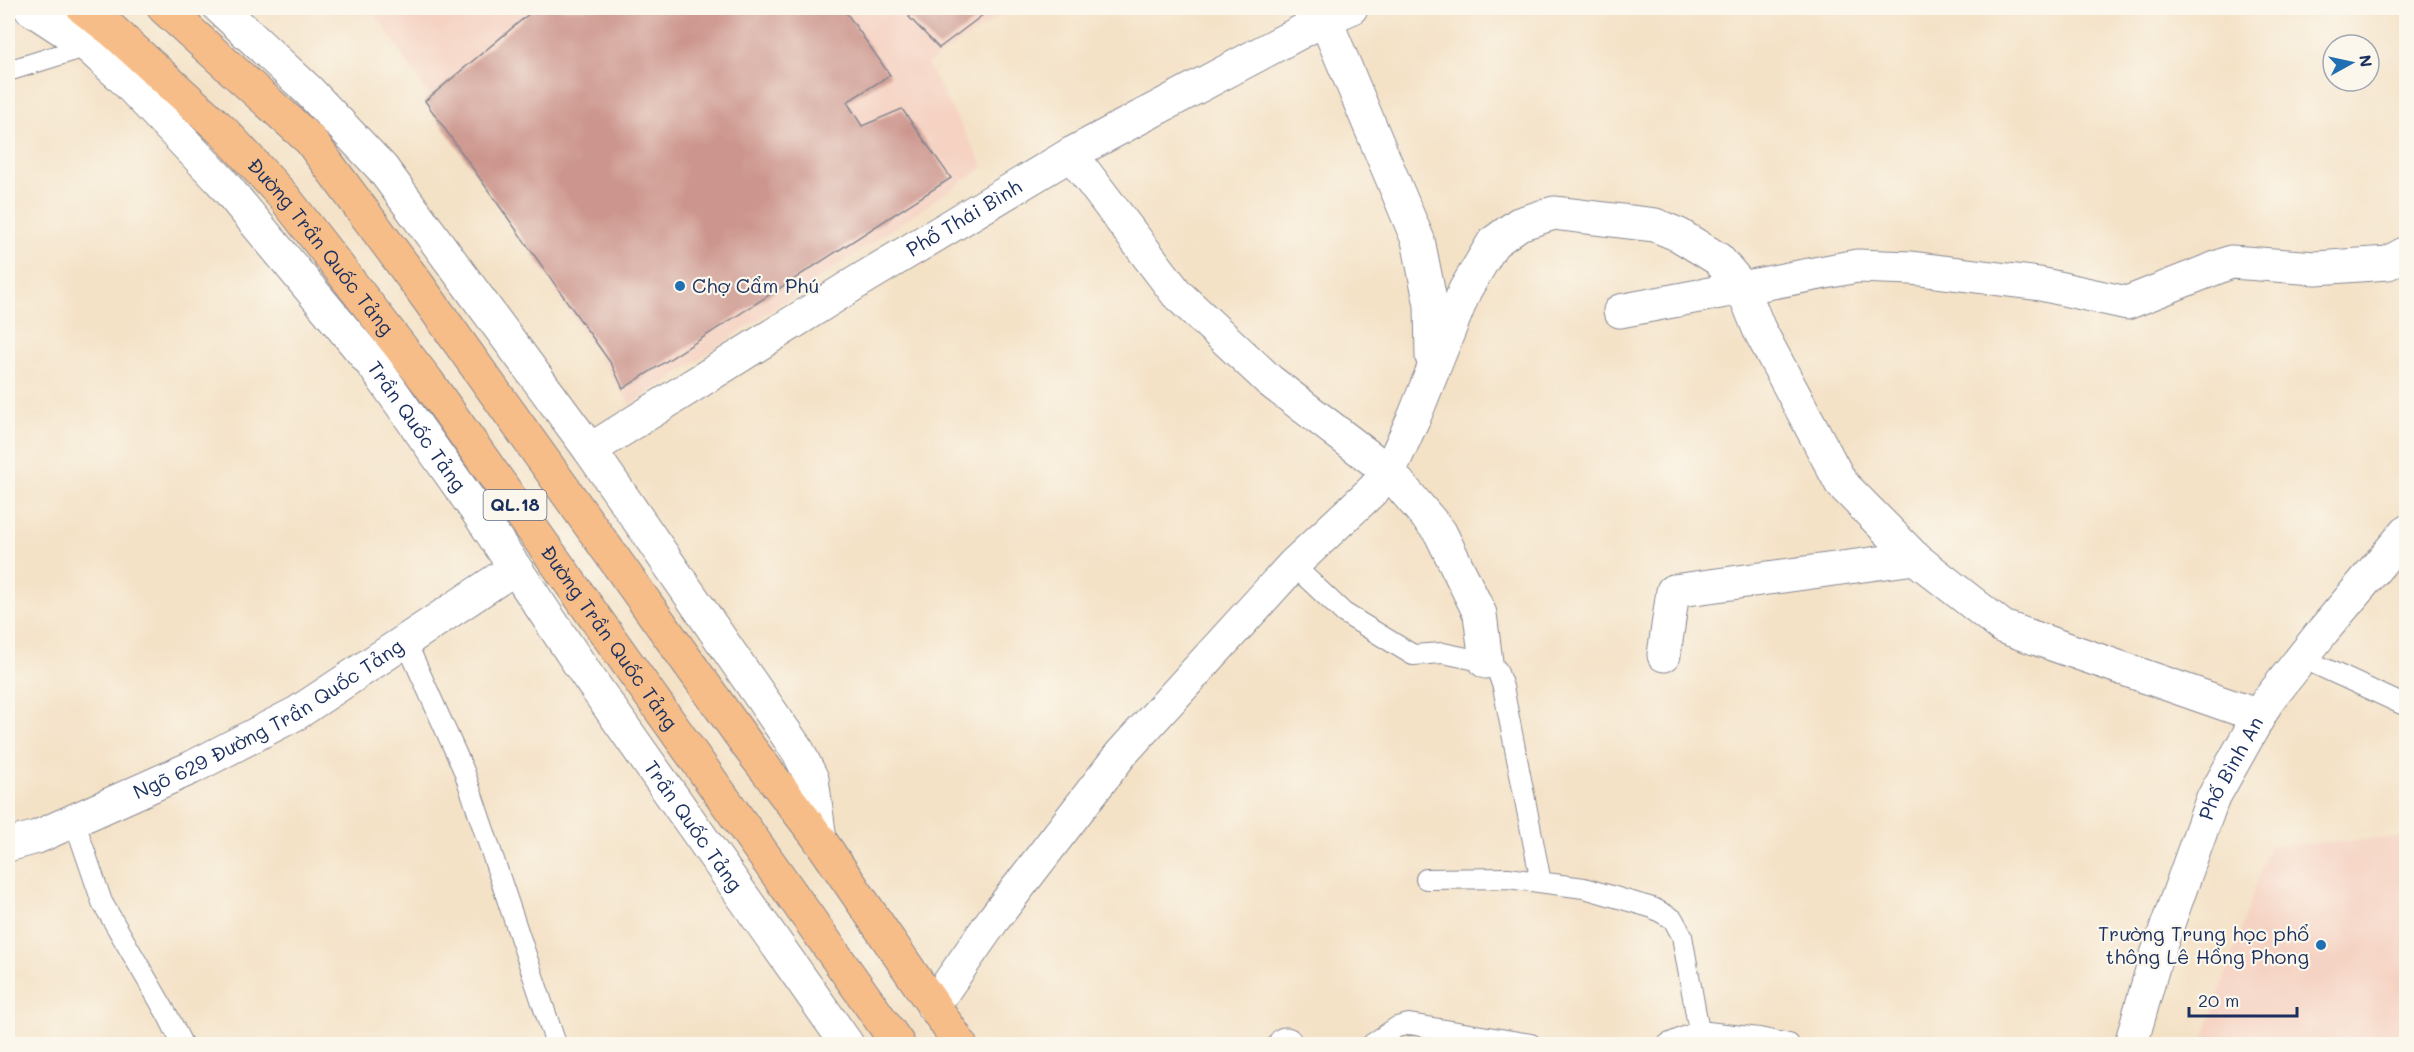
<svg xmlns="http://www.w3.org/2000/svg" width="2414" height="1052" font-family="Mali,sans-serif">
<rect width="100%" height="100%" fill="#fbf7ec"/>
<filter id="ink" filterUnits="userSpaceOnUse"><feTurbulence type="fractalNoise" baseFrequency=".0167" numOctaves="2"/><feDisplacementMap in="SourceGraphic" scale="12" xChannelSelector="R" yChannelSelector="G"/><feConvolveMatrix kernelMatrix="1 2 1 2 8 2 1 2 1" color-interpolation-filters="sRGB"/></filter>
<filter id="wash" filterUnits="userSpaceOnUse"><feTurbulence type="fractalNoise" baseFrequency=".008" numOctaves="4" result="noise"/><feDisplacementMap in="SourceGraphic" scale="24" xChannelSelector="R" yChannelSelector="G"/><feGaussianBlur stdDeviation="1.35" result="paint"/><feColorMatrix in="noise" values="0 0 0 0 0 0 0 0 0 0 0 0 0 0 0 0 0 1.4 0 .05"/><feComposite in="paint" operator="in"/></filter>
<g filter="url(#wash)">
<rect width="100%" height="100%" fill="#f4e2c7"/>
<!-- built -->
<path fill="#f5d2c2" d="M366 8H1011L927 64 984 167 631 405 380 21Z
M2406 837V1044H2202L2269 846Z"/>
<g id="blocks">
<!-- building -->
<path fill="#cc958d" d="M536 8H843L890 75 847 102 862 126 902 109 951 178 623 389 612 365 425 101Z
M918 8H992L939 48 909 17Z"/>
</g>
</g>
<g filter="url(#ink)">
<use href="#blocks" fill-opacity="0" stroke="#888892" stroke-width="1.5"/>
<g fill="none" stroke-linecap="round" stroke-linejoin="round">
<defs>
<path id="service" d="M8 71 88 46
M1293 565 1344 613 1413 655 1443 653 1486 662 1497 670 1503 687 1541 882
M406 642 464 771 556 1044
M2302 658 2406 706
M74 820 102 902 168 1016 182 1044
M1426 879 1508 878 1584 888 1653 908 1673 919 1682 936 1699 1031
M1372 1044 1397 1027 1409 1024 1531 1044
M1668 1044 1699 1031 1759 1038 1789 1044"/>
<g id="minor">
<path id="s1" d="M30 8 88 46 122 77 221 181 374 366 481 517 586 674 847 1044"/>
<path d="M220 8 308 90 382 168 590 450 798 751 812 779 820 840"/>
<path d="M1325 19 1418 240 1431 305 1432 357"/>
<path d="M1071 154 1177 294 1270 381 1389 472 1440 532 1480 614 1486 662"/>
<path d="M1620 311 1857 266 1911 268 2040 284 2127 303 2231 262 2316 268 2388 263 2406 253"/>
<path d="M1664 655 1673 591 1915 558"/>
<path id="s2" d="M8 845 37 837 191 768 297 713 515 568"/>
<path d="M933 1006 993 920 1121 754 1293 565 1373 490 1389 472 1415 415 1465 290 1493 243 1519 224 1554 213 1655 225 1679 235 1718 259 1742 287 1759 329 1841 483 1915 558 2003 627 2259 716"/>
<path d="M1285 1044H1286"/>
</g>
<g id="tertiary">
<path id="s3" d="M590 450 859 281 1071 154 1325 19 1351 8"/>
<path id="s4" d="M2131 1044 2154 963 2212 800 2267 702 2323 631 2406 532"/>
</g>
<g id="trunk">
<path id="s5" d="M83 8 112 30 224 132 284 197 427 381 898 1044"/>
<path d="M164 8 310 140 418 285 751 750 820 840 960 1044"/>
</g>
</defs>
<!-- service casing -->
<use href="#service" stroke="#888892" stroke-width="22"/>
<!-- minor casing -->
<use href="#minor" stroke="#888892" stroke-width="35"/>
<!-- tertiary casing -->
<use href="#tertiary" stroke="#888892" stroke-width="35"/>
<!-- trunk casing -->
<use href="#trunk" stroke="#888892" stroke-width="35"/>
<!-- service -->
<use href="#service" stroke="#fff" stroke-width="20"/>
<!-- minor -->
<use href="#minor" stroke="#fff" stroke-width="33"/>
<!-- tertiary -->
<use href="#tertiary" stroke="#fff" stroke-width="33"/>
<!-- trunk -->
<use href="#trunk" stroke="#f7bd88" stroke-width="33"/>
</g>
</g>
<!-- markers -->
<g fill="#1f6fb2" stroke="#fbf7ec" stroke-width="2">
<circle cx="680" cy="286" r="6"/>
<circle cx="2321" cy="945" r="6"/>
</g>
<g text-anchor="middle" stroke-width="4.5" stroke-linejoin="round" paint-order="stroke">
<!-- shield labels -->
<rect fill="#fbf7ec" stroke="#5e6b89" stroke-width="1.5" x="483.5" y="490" width="63" height="30" rx="4.5"/>
<g font-size="18" font-weight="bold" fill="#1b2f5e">
<text x="515" y="511">QL.18</text>
</g>
<!-- street labels -->
<g font-size="20" fill="#1b2f5e" stroke="#fbf7ec">
<text dy="7" stroke="none"><textPath href="#s3" startOffset="440">Phố Thái Bình</textPath></text>
<text dy="7" stroke="none"><textPath href="#s5" startOffset="338">Đường Trần Quốc Tảng</textPath></text>
<text dy="7" stroke="none"><textPath href="#s1" startOffset="573">Trần Quốc Tảng</textPath></text>
<text dy="7" stroke="none"><textPath href="#s5" startOffset="824">Đường Trần Quốc Tảng</textPath></text>
<text dy="7" stroke="none"><textPath href="#s2" startOffset="290">Ngõ 629 Đường Trần Quốc Tảng</textPath></text>
<text dy="7" stroke="none"><textPath href="#s4" startOffset="294">Phố Bình An</textPath></text>
<text dy="7" stroke="none"><textPath href="#s1" startOffset="1059">Trần Quốc Tảng</textPath></text>
</g>
<!-- poi labels -->
<g font-size="20" fill="#1b2f5e" stroke="#fbf7ec" text-anchor="start">
<text x="692" y="293">Chợ Cẩm Phú</text>
<text x="2309" y="941" text-anchor="end">Trường Trung học phổ<tspan x="2309" dy="23">thông Lê Hồng Phong</tspan></text>
</g>
</g>
<!-- margin -->
<rect width="2414" height="1052" fill="none" stroke="#fbf7ec" stroke-width="30"/>
<!-- north arrow -->
<g transform="translate(2351 63) rotate(82)"><circle r="28" fill="#fbf7ec" stroke="#a1a7b3" stroke-width="1.5"/>
<path d="M0-4.5L10 22L0 15L-10 22Z" fill="#1f6fb2"/>
<text y="-9" font-size="16" font-weight="bold" text-anchor="middle" fill="#1b2f5e">N</text>
</g>
<!-- scale -->
<path d="M2189 1007v9h108v-9" fill="none" stroke="#1b2f5e" stroke-width="3"/>
<text x="2198" y="1007" font-size="18" fill="#1b2f5e" stroke="#fbf7ec" stroke-width="4.5" paint-order="stroke">20 m</text>
</svg>
